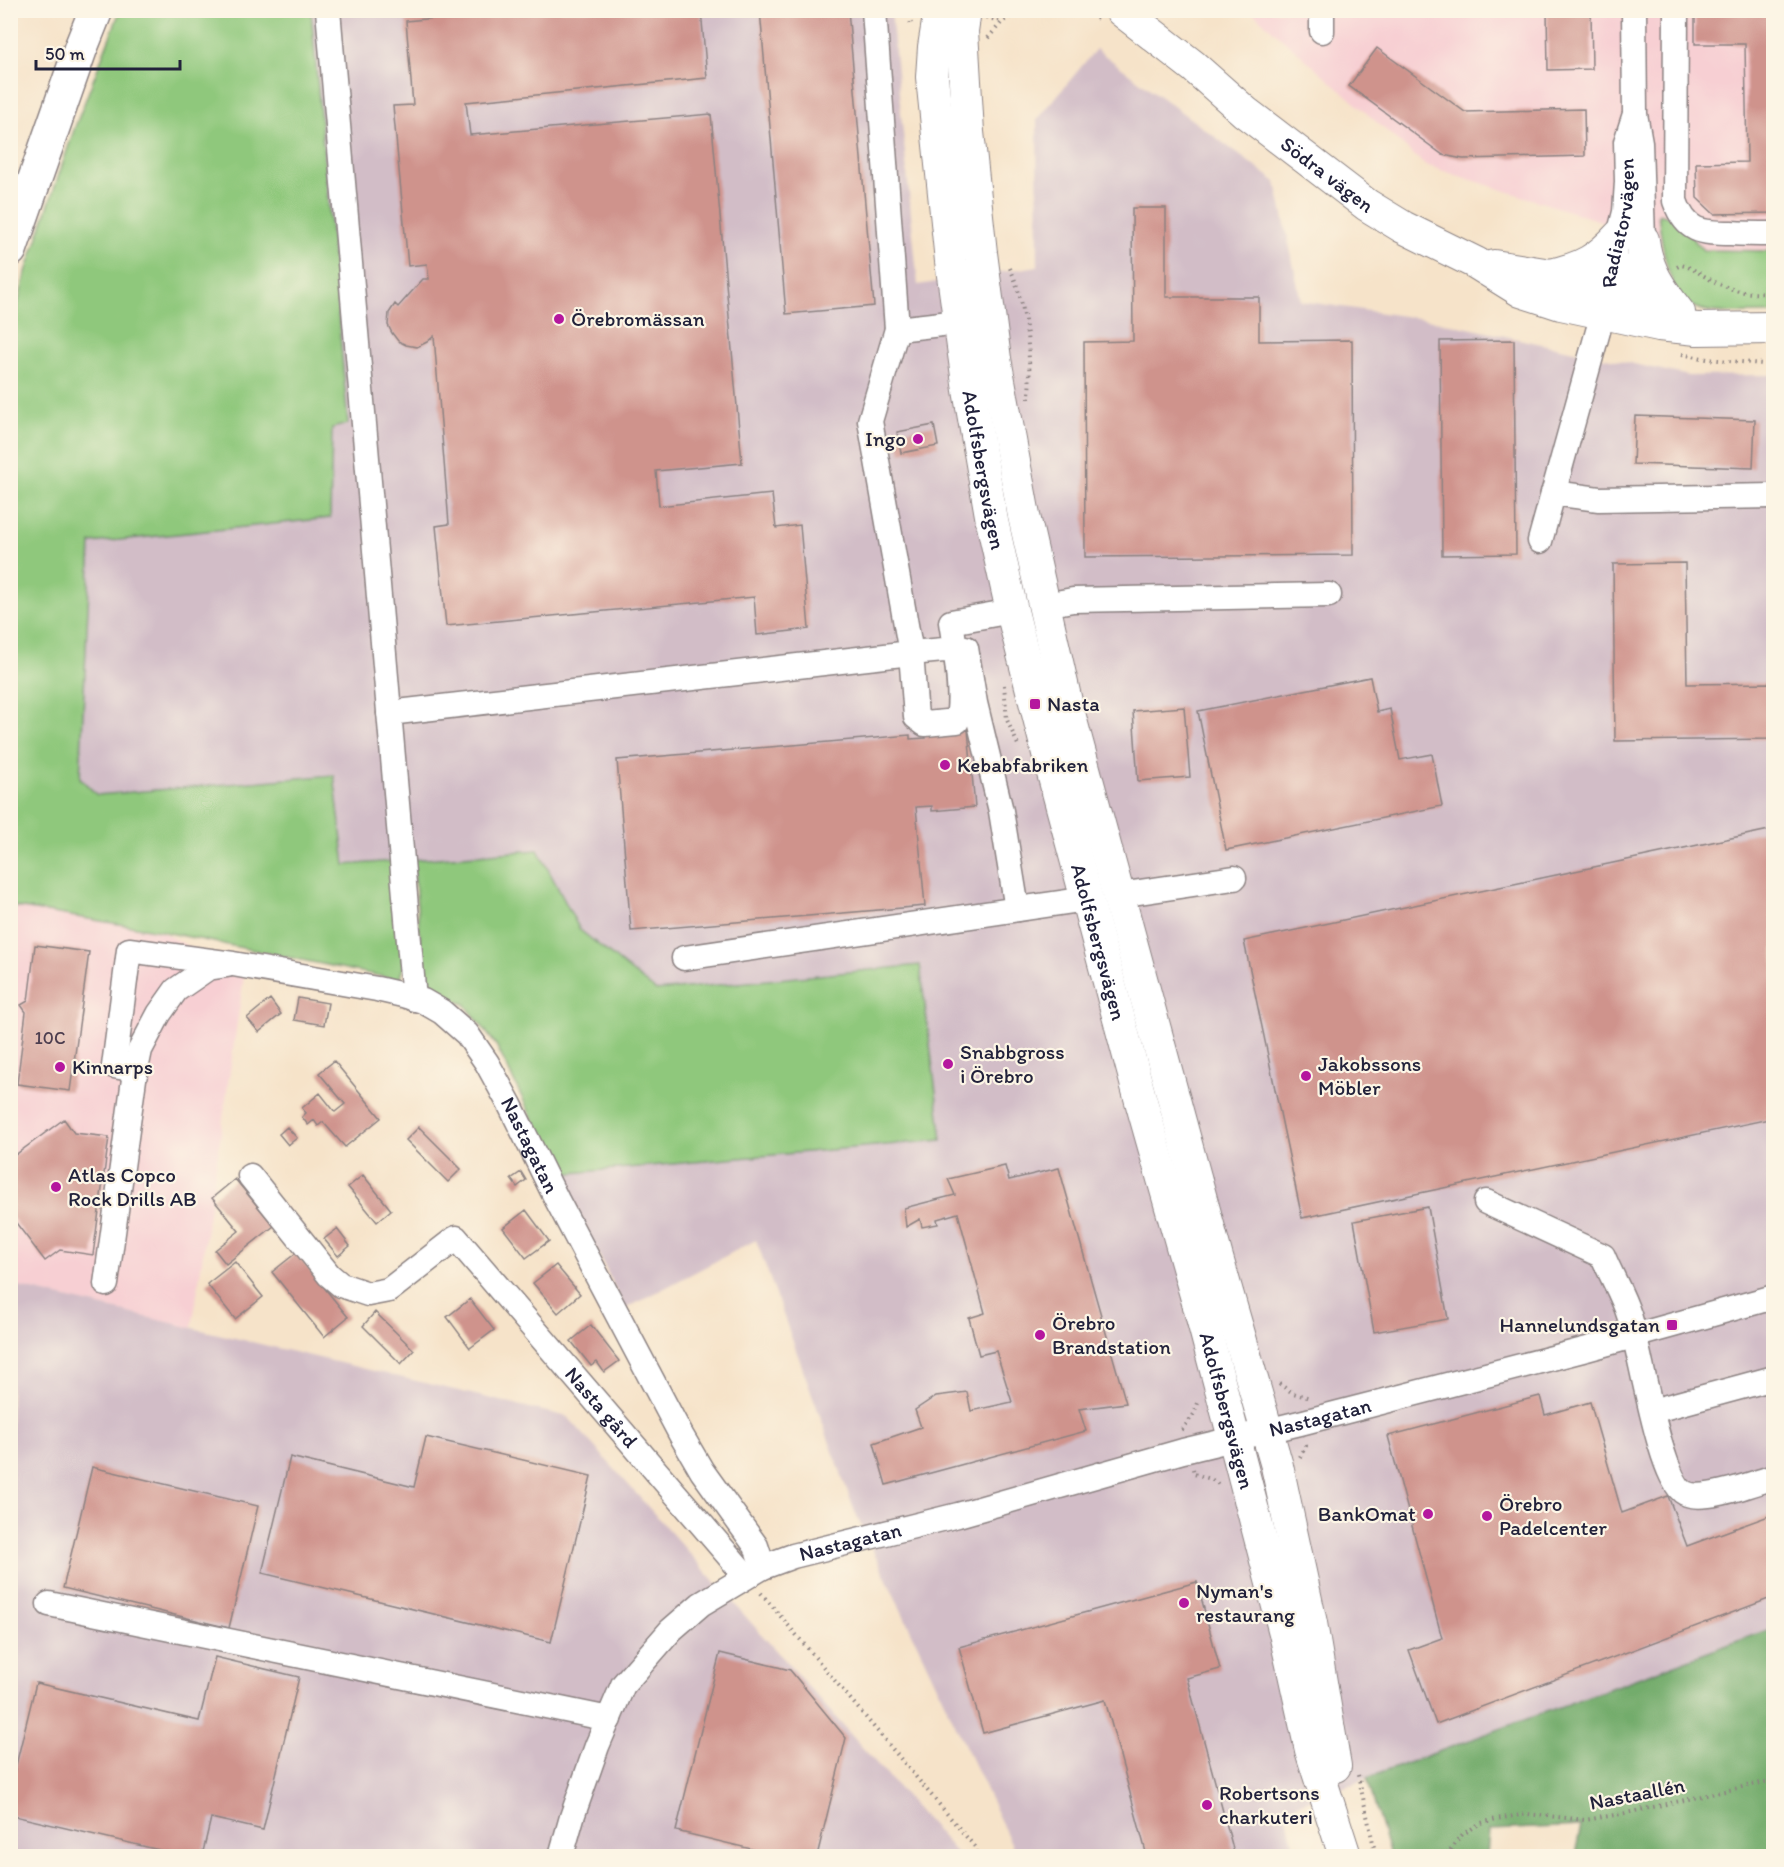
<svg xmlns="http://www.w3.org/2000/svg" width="1784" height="1867" font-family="Itim,sans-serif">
<rect width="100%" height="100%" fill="#fcf5e5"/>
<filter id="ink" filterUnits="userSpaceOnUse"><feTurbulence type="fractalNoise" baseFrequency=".0167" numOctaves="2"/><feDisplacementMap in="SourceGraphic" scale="12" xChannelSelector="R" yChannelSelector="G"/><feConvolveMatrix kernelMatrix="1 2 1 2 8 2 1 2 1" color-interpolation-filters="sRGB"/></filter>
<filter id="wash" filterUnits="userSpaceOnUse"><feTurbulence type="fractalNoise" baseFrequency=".008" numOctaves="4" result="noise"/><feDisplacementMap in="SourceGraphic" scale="24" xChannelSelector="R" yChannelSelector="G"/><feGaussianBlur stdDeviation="1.35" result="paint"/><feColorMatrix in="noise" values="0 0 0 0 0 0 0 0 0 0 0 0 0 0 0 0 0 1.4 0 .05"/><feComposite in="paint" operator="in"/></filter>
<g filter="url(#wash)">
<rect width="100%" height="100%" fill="#f6e3c9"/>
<!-- built -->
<path fill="#f7cfd3" d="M1251 11H1773V260L1716 258 1425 165Z
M10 906 160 931 244 976 192 1328 11 1285Z"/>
<!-- industrial -->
<path fill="#d2bdc7" d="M311 11H891L918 285 1038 266 1037 120 1096 49 1276 182 1301 301 1431 320 1689 376 1773 375V1628L1285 1809 1296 1856H1017L855 1512 756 1240 625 1309 560 1174 942 1140 920 965 656 991 580 930 538 850 345 865 334 775 97 795 80 778 91 543 330 518 332 427 348 423Z
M11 1285 568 1417 959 1856H11Z"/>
<!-- green -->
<path fill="#8fc87c" stroke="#58755c" stroke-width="1.5" d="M120 11H311L348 424 332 428 330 518 91 543 80 778 97 795 334 775 345 865 393 861 404 965 399 980 160 931 11 906 10 335 26 272 75 127Z
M1658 214 1674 218 1703 250 1773 251V313C1755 313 1710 315 1694 307 1666 293 1662 241 1658 214Z
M538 850 580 930 656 991 920 965 942 1140 560 1174 496 1045 465 1004 432 992 423 972 413 860Z"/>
<!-- forest -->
<path fill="#73ac6c" stroke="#4a6754" stroke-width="1.5" d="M1773 1628V1856H1577L1575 1854 1581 1826 1489 1830 1487 1856H1390L1367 1778Z"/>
<g id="blocks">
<!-- building -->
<path fill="#cf938c" d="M517 10H701L707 78 466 102 470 135 711 114 742 463 656 471 659 506 772 494 776 528 800 525 809 629 757 635 754 597 446 626 436 526 449 524 434 336 427 342 417 347 406 345 398 341 392 333 388 325 389 313 395 304 398 307 423 279H429L427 264 408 266 393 106 413 105 406 21Z
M760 10H848L874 306 786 314Z
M1547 10H1591L1592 69 1548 70Z
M1695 10H1774V213L1714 214 1697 198 1696 163 1747 162 1745 44H1695Z
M1377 48 1465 112 1584 109 1585 156 1463 159 1443 155 1349 86Z
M1132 208H1166V297H1259V341L1352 340 1353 555 1085 557 1084 342 1133 341Z
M1514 340 1516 554 1442 555 1440 341Z
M1635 416 1755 420 1753 468 1633 464Z
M934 425 938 446 901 453 897 432Z
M1685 563 1687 684 1774 683V739L1615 741 1613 564Z
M1370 677 1377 712 1390 709 1400 760 1432 754 1442 806 1226 850 1198 711Z
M1184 707 1190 777 1138 781 1133 711Z
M968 730 975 807 932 811V806L916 807 925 906 631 931 617 760 910 735V739L926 738 925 734Z
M1774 829V1118L1302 1218 1244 941Z
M35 945 89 952 70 1091 17 1084 26 1012 21 1005 28 1001Z
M298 998 328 1003 324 1025 294 1020Z
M270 999 281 1014 259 1032 247 1018Z
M334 1061 381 1118 345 1147 323 1122 318 1126 314 1120 308 1125 302 1117 306 1113 302 1108 320 1093 335 1112 345 1104 319 1073Z
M64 1119 74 1133 109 1137 93 1255 60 1250 45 1261 10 1215V1159Z
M287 1127 297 1138 288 1145 279 1134Z
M419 1127 461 1169 448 1182 406 1140Z
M1005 1166 1009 1180 1059 1168 1126 1403 1079 1409 1086 1431 886 1485 874 1443 921 1427 915 1410 936 1396 967 1392 971 1411 1012 1402 996 1351 979 1355 969 1318 985 1313 958 1213 937 1219 938 1224 922 1227 920 1219 906 1227 904 1208 955 1195 948 1179Z
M521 1172 526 1180 517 1187 511 1179Z
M363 1175 391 1210 377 1222 348 1187Z
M235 1179 274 1226 226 1264 215 1250 239 1231 212 1198Z
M1428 1207 1448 1319 1374 1332 1354 1221Z
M526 1210 549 1241 526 1258 503 1228Z
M337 1229 350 1246 338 1256 324 1239Z
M296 1253 348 1317 324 1337 272 1272Z
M235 1262 263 1297 235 1319 207 1284Z
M556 1265 580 1294 558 1313 533 1283Z
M470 1299 494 1330 470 1348 447 1317Z
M375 1312 414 1350 401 1364 363 1326Z
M591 1325 619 1361 604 1372 597 1362 591 1366 571 1341Z
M1540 1396 1545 1415 1590 1402 1622 1513 1668 1496 1687 1546 1774 1514V1597L1436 1724 1409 1650 1442 1638 1388 1436Z
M426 1437 591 1476 551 1642 262 1573 290 1457 414 1487Z
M92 1467 258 1506 229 1628 63 1588Z
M1197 1582 1220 1669 1187 1678 1235 1856H1195L1194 1855 1189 1856H1147L1105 1700 983 1733 959 1647Z
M720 1653 790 1670 846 1738 817 1856H780L676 1831Z
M215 1657 299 1677 263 1830 211 1818 202 1856H185L10 1815V1790L36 1683 199 1721Z"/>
</g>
</g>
<g filter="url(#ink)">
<use href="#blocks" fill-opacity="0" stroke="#8c8282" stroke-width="1.5"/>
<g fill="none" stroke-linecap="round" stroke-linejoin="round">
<defs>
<g id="minor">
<path d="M328 10 414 999"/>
<path d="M874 10 897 329 959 322"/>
<path d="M1322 10V31"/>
<path id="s1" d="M1634 10 1635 114 1640 142 1643 240 1638 259 1630 277 1623 284 1610 290 1609 279 1612 263 1625 212 1627 182 1626 142 1635 114"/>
<path d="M1676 10 1675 201C1686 232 1701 233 1731 233 1745 234 1759 234 1774 234"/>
<path d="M1553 493 1599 499 1774 496"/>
<path d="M1540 541 1603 313"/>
<path d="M1044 605 1073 600 1329 595"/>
<path d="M1012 611 951 622C955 647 964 698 957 721L925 724 916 717 911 653 966 648 975 703 1001 811 1017 909"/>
<path d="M389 713 911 653 870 421 897 329"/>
<path d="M1119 895 1234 878"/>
<path d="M684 958 1087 899"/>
<path id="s2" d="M136 1070 114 1066 129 950 233 964 377 989 403 995 423 1001 442 1012 467 1034 487 1063 510 1105 557 1200 681 1435 702 1471 756 1546 763 1567"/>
<path id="s3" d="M250 1176 329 1275 341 1285 368 1294 389 1290 456 1238 746 1576"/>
<path d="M1486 1202 1603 1256C1611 1276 1623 1295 1629 1315 1640 1347 1659 1480 1685 1493 1704 1503 1753 1483 1774 1477"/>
<path d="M106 1284 134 1079 140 1050 159 1014 176 990 208 968 227 965"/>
<path d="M1652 1411 1774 1378"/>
<path d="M49 1604 609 1719"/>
<path id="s4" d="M561 1856 572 1817 597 1746 623 1685 671 1630 701 1604 763 1567 793 1556 958 1515 1183 1451 1300 1423 1587 1349 1774 1297"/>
</g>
<g id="major">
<path id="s5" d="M940 10 934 47 932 77 951 261 969 390 992 521 1012 611 1053 773 1141 1101 1199 1306 1234 1438 1285 1633 1311 1750 1345 1856"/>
<path d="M965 10 962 31 968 132 981 253 995 359 1024 516 1067 706 1217 1258 1277 1466 1311 1623 1335 1766"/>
<path id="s6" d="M1121 10 1193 66 1245 112 1367 205 1403 227 1476 263 1521 291 1561 304 1659 325 1697 329 1774 328"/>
<path d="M1643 240C1647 271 1660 289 1679 313"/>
<path d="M1494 266 1551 275 1610 290 1670 310"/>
<path d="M1551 275C1584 267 1597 260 1620 235"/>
</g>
<path id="highway" d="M10 250 80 50 96 10"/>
</defs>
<!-- minor casing -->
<use href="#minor" stroke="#8c8282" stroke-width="27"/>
<!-- major casing -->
<use href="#major" stroke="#8c8282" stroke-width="34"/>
<!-- highway casing -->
<use href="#highway" stroke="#8c8282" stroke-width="36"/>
<!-- path -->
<path stroke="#8c8282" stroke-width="4" stroke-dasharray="1.5 4.5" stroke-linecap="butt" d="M909 10 911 25
M1080 10 1098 19
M986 18 1003 21
M988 38 1003 21 1025 10
M1677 267 1681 265C1691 267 1697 272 1706 277 1728 290 1748 296 1774 292
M1010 268C1027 306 1031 358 1029 399
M1682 354 1707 359 1774 365
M1004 685 1007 720 1019 747
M1279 1384 1293 1393 1310 1398
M1182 1430 1194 1414 1198 1403
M1300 1457 1306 1446 1305 1443
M1193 1469 1194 1474 1211 1479 1221 1486
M761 1593 975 1847 977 1856
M1358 1775 1376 1856
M1450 1856 1451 1850 1456 1841 1463 1834 1481 1823 1496 1819 1527 1814 1586 1820 1626 1813 1774 1780"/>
<!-- minor -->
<use href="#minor" stroke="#fff" stroke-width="24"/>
<!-- major -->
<use href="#major" stroke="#fff" stroke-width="32"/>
<!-- highway -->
<use href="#highway" stroke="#fff" stroke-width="33"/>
</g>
</g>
<!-- markers -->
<g fill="#b5179e" stroke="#fcf5e5" stroke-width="2">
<circle cx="559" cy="319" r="6"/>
<circle cx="918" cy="439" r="6"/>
<rect x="1029" y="698" width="12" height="12" rx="3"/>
<circle cx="945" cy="765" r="6"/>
<circle cx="948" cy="1064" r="6"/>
<circle cx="60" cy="1067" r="6"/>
<circle cx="1306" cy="1076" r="6"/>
<circle cx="56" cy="1187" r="6"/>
<rect x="1666" y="1319" width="12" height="12" rx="3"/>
<circle cx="1040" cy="1335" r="6"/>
<circle cx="1428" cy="1514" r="6"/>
<circle cx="1487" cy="1516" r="6"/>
<circle cx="1184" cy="1603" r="6"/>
<circle cx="1207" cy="1805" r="6"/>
</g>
<g text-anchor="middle" stroke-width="4.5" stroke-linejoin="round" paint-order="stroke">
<!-- number labels -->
<g font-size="18" fill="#4d3e4f">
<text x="50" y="1044">10C</text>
</g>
<!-- street labels -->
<g font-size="21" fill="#22223b" stroke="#fcf5e5">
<text dy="7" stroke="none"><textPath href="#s6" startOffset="264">Södra vägen</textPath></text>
<text dy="7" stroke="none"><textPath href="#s1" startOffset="362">Radiatorvägen</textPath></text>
<text dy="7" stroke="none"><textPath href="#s5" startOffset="464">Adolfsbergsvägen</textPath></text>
<text dy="7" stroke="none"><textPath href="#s5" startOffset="950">Adolfsbergsvägen</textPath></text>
<text dy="7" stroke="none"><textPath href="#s2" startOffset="621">Nastagatan</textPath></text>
<text dy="7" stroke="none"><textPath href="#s3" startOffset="500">Nasta gård</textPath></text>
<text dy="7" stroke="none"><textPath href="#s5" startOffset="1436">Adolfsbergsvägen</textPath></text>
<text dy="7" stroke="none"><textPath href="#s4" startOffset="944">Nastagatan</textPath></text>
<text dy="7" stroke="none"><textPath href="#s4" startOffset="458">Nastagatan</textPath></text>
<text transform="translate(1637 1794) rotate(-11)" y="7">Nastaallén</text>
</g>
<!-- poi labels -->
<g font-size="21" fill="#22223b" stroke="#fcf5e5" text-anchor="start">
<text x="571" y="326">Örebromässan</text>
<text x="906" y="446" text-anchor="end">Ingo</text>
<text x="1047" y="711">Nasta</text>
<text x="957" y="772">Kebabfabriken</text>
<text x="960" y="1059">Snabbgross<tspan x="960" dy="24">i Örebro</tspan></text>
<text x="1318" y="1071">Jakobssons<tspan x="1318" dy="24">Möbler</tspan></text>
<text x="72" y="1074">Kinnarps</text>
<text x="68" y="1182">Atlas Copco<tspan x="68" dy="24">Rock Drills AB</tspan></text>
<text x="1052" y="1330">Örebro<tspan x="1052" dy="24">Brandstation</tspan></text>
<text x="1660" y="1332" text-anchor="end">Hannelundsgatan</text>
<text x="1499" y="1511">Örebro<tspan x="1499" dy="24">Padelcenter</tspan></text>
<text x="1416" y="1521" text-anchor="end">BankOmat</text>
<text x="1196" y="1598">Nyman's<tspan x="1196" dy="24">restaurang</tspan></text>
<text x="1219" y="1800">Robertsons<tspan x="1219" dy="24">charkuteri</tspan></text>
</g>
</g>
<!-- margin -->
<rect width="1784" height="1867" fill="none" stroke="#fcf5e5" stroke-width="36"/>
<!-- scale -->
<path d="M36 60v9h144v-9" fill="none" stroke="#22223b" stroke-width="3"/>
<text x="45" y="60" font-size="18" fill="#22223b" stroke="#fcf5e5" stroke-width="4.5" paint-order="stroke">50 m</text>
</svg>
